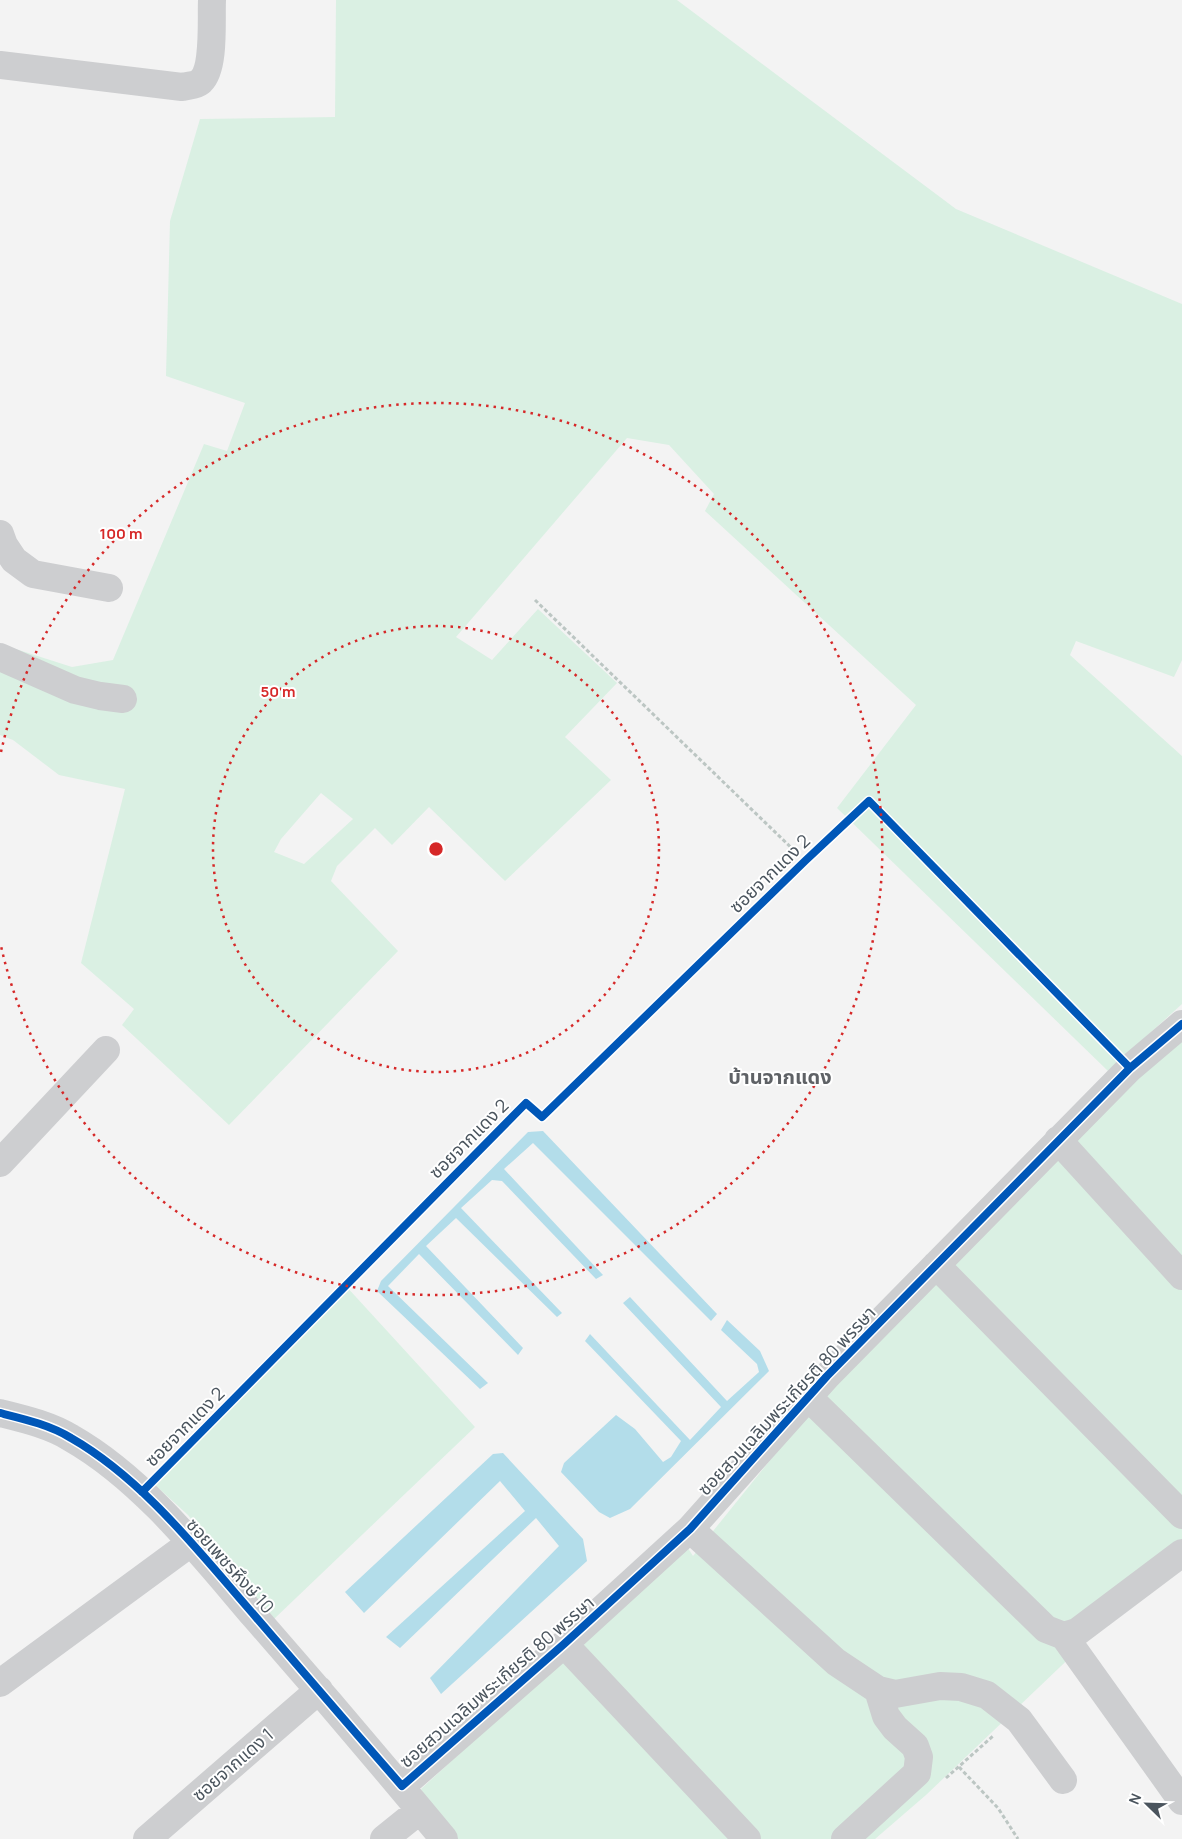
<svg xmlns="http://www.w3.org/2000/svg" width="1182" height="1839" font-family="Manrope,'Noto Sans Thai',sans-serif">
<rect width="100%" height="100%" fill="#f3f3f3"/>
<!-- green -->
<path fill="#daf0e3" fill-rule="evenodd" d="M336 0H677L956 209 1182 304V660L1174 677 1076 641 1070 655 1182 756V1004L1108 1071 837 808 916 705 705 511 714 494 669 445 627 438 456 637 492 660 538 609 617 683 565 737 611 780 505 881 429 807 392 845 375 828 337 866 331 881 398 951 229 1125 122 1025 134 1009 81 963 125 789 59 775 13 740 0 735V644L72 667 113 660 204 444 227 451 245 403 166 376 170 221 200 119 335 117ZM321 793 353 819 304 864 274 852 281 839Z
M1182 1034V1565L1103 1626 926 1795 875 1839H458L430 1807 421 1789 686 1545 693 1556 796 1428 1057 1153Z
M345 1285 475 1427 274 1619 188 1515 154 1484Z"/>
<!-- water -->
<path fill="#b3ddea" d="M543 1131 717 1314 711 1321 533 1143 504 1169 603 1275 596 1279 502 1181 492 1180 461 1208 562 1313 557 1317 456 1218 426 1246 523 1348 518 1355 419 1254 388 1286 488 1383 480 1389 377 1291 381 1281 528 1132Z
M630 1297 727 1401 759 1372 757 1364 721 1330 727 1320 760 1351 769 1371 630 1509 610 1518 599 1512 561 1472 564 1463 616 1415 635 1429 663 1462 671 1457 681 1441 585 1341 590 1334 690 1440 721 1407 623 1303Z
M503 1453 583 1539 587 1561 441 1694 430 1678 559 1546 536 1518 400 1648 386 1637 525 1511 500 1481 364 1613 345 1592 493 1454Z"/>
<g fill="none" stroke-linecap="round" stroke-linejoin="round">
<!-- path -->
<path stroke="#bcc6c3" stroke-width="3" stroke-dasharray="4 2.5" stroke-linecap="butt" d="M535 600 805 861
M162 1472 526 1103 542 1117 805 861 869 801 1111 1048
M959 1767 998 1808 1018 1839
M946 1778 993 1736"/>
<!-- minor -->
<path stroke="#cdced0" stroke-width="28" d="M0 65 182 87C188 86 197 85 201 81 215 68 211 19 212 0
M0 534 4 545 14 560 33 574 109 588
M0 657 75 690 100 696 123 699
M1058 1140 1182 1276
M0 1163 106 1050
M936 1265 1182 1515
M808 1397 1046 1629 1064 1636 1077 1632 1182 1553
M0 1413C24 1419 50 1425 71 1438 143 1479 202 1555 255 1617 319 1690 382 1764 444 1839
M690 1529 836 1662 878 1690 895 1694 940 1686 961 1687 987 1695 1019 1720 1063 1780
M1064 1636 1182 1801
M564 1644 747 1839
M0 1683 192 1542
M402 1786 564 1644 690 1529 827 1376 1130 1068 1182 1024
M147 1839 319 1690
M384 1839 420 1810
M845 1839 917 1773 919 1757 915 1746 895 1728 886 1716 878 1690"/>
<defs>
<path id="cycleway" d="M0 1413C24 1419 50 1425 71 1438 141 1478 196 1548 248 1608 299 1667 350 1727 402 1786L564 1644 690 1529 827 1376 1130 1068 1182 1024
M142 1492 526 1103 542 1117 805 861 869 801 1130 1068"/>
</defs>
<!-- cycleway casing -->
<use href="#cycleway" stroke="#fff" stroke-width="11"/>
<!-- cycleway -->
<use href="#cycleway" stroke="#0057b8" stroke-width="8"/>
</g>
<!-- distance rings -->
<g fill="none" stroke="#d62828" stroke-width="2.5" stroke-dasharray="2.5 5">
<circle cx="436" cy="849" r="223"/>
<path d="M1 752A446 446 0 1 1 1 946"/>
</g>
<g text-anchor="middle" stroke-width="4" stroke-linejoin="round" paint-order="stroke">
<!-- street labels -->
<g font-size="18" fill="#4b555e" stroke="#fff">
<text transform="translate(770 874) rotate(-44)" y="6">ซอยจากแดง 2</text>
<text transform="translate(469 1139) rotate(-45)" y="6">ซอยจากแดง 2</text>
<text transform="translate(787 1401) rotate(-47)" y="6">ซอยสวนเฉลิมพระเกียรติ 80 พรรษา</text>
<text transform="translate(185 1427) rotate(-45)" y="6">ซอยจากแดง 2</text>
<text transform="translate(230 1566) rotate(48)" y="6">ซอยเพชรหึงษ์ 10</text>
<text transform="translate(497 1682) rotate(-41)" y="6">ซอยสวนเฉลิมพระเกียรติ 80 พรรษา</text>
<text transform="translate(233 1765) rotate(-41)" y="6">ซอยจากแดง 1</text>
</g>
<!-- quarter labels -->
<g font-size="20" font-weight="bold" fill="#5f6266" stroke="#fff">
<text x="780" y="1084">บ้านจากแดง</text>
</g>
</g>
<circle cx="436" cy="849" r="8" fill="#d62828" stroke="#fff" stroke-width="2.5"/>
<g font-size="15" text-anchor="middle" font-weight="bold" fill="#d62828" stroke="#fff" stroke-width="4" stroke-linejoin="round" paint-order="stroke">
<text x="121" y="539">100 m</text>
<text x="278" y="697">50 m</text>
</g>
<!-- north arrow -->
<g transform="translate(1147 1804) rotate(293)" stroke="#ffffff" stroke-width="4" paint-order="stroke">
<path d="M0-4L9 19L0 12L-9 19Z" fill="#4b555e"/>
<text y="-8" font-size="14" font-weight="bold" text-anchor="middle" fill="#4b555e">N</text>
</g>
</svg>
